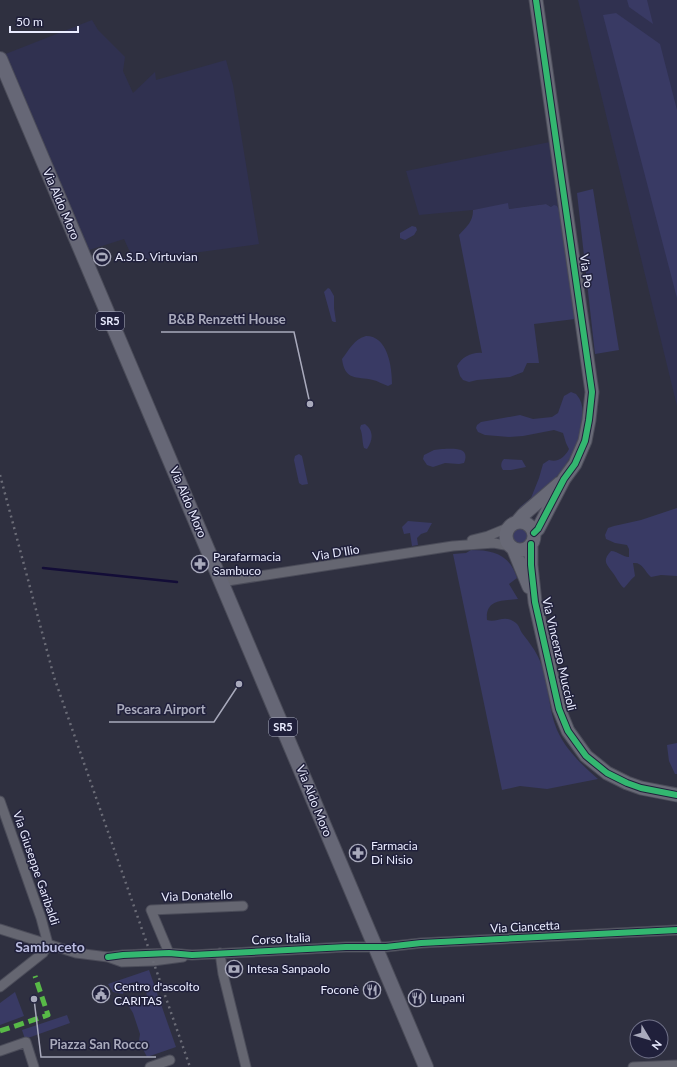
<svg xmlns="http://www.w3.org/2000/svg" width="677" height="1067" font-family="Lato,sans-serif">
<rect width="100%" height="100%" fill="#2f3040"/>
<!-- built -->
<path fill="#303150" d="M578 0H677V406Z
M92 20 98 30 125 57 123 71 133 93 155 72 156 80 226 60 233 85 259 244 134 261 124 239 86 251 3 55Z
M550 142 560 212 546 204 509 209 508 204 473 210 419 215 406 171Z"/>
<!-- green -->
<path fill="#393a64" d="M627 0H647L653 24 629 7Z
M616 13 660 44 677 110V298L603 15Z
M593 189 619 350 595 354 577 193Z
M508 203 509 209 546 204 551 207 554 205 557 206 560 212 575 319 534 324 539 363H527L523 372 510 377 477 380 469 382 463 380 460 376 457 366C462 357 472 352 482 353L459 235C467 226 473 222 473 210Z
M412 226 416 227 417 230 414 235 405 240 400 238V233Z
M328 288 330 289 334 296V308L336 322H334L332 321 324 292Z
M366 336C388 336 392 367 392 384L388 386C382 384 378 381 373 380 356 376 345 381 342 359 350 349 354 339 366 336Z
M571 392 576 394C583 402 583 409 582 419 579 464 543 491 513 519L520 507 531 498 539 478 543 464 549 460C558 463 565 457 569 449L566 443 563 433 554 430 523 436 509 437 485 435 478 432 476 428 477 425 481 422 520 415 533 419 552 417 558 413 564 396Z
M365 424C374 431 373 440 367 449L364 448C362 442 363 435 360 428L361 425Z
M442 449C452 449 471 446 464 463L459 464 445 463 433 467 427 465 423 459 424 455 434 450Z
M299 454 302 456 308 484 302 485 299 483 294 460 295 456Z
M504 459 522 460 526 467 511 470H503C500 466 501 462 504 459Z
M677 508V576L661 575 651 577C644 571 643 562 633 563L635 576C630 580 628 584 624 588 619 584 617 578 613 573 606 563 602 561 611 551 618 551 622 557 629 557V549L627 545 615 543 606 539 605 535 608 528 614 526 641 520Z
M408 521 432 523 427 532 421 534 417 538 418 545 412 546 410 533 404 534 402 527Z
M512 536a8 8 0 1 1 16 0a8 8 0 1 1-16 0Z
M471 550C494 550 510 555 517 578L509 584 518 599C503 601 485 599 487 620 496 623 504 615 513 621 519 624 519 628 522 633 529 642 536 651 540 661 549 682 548 709 557 730 566 750 582 765 598 779L547 789 520 786 502 790 453 554 466 553Z
M677 743V774H675L669 761 667 745Z
M149 970 176 1047 147 1057 139 1041 140 1034 133 1013 127 1003C131 1006 135 1007 140 1005 160 995 130 967 123 994L113 992 108 984Z
M15 992 24 1016 0 1025V1003Z
M67 1015 70 1023 25 1039 22 1030Z"/>
<g fill="none" stroke-linecap="round" stroke-linejoin="round">
<!-- stream -->
<path stroke="#130d37" stroke-width="2.5" d="M43 568 177 582"/>
<defs>
<path id="street" d="M472 540 488 536 510 527
M221 582 453 546 494 543 510 546
M0 801 41 918 48 944
M0 929 76 953 108 957 122 962 153 961 183 957
M169 953 151 910 243 906
M220 953 223 974 246 1067
M108 957 123 955 169 953 192 955 346 947H386L421 943 677 930
M0 987 43 953 48 944
M0 1051 26 1042 34 1067
M150 1067 170 1060
M633 1067 677 1065"/>
<path id="secondary" d="M517 522 523 515 560 483
M506 536a14 14 0 1 1 28 0a14 14 0 1 1-28 0Z
M534 533 538 529 564 479 575 464 585 441 589 420 592 392 536 0
M531 544V565L535 602 559 709 568 731 586 756 607 773 627 783 641 788 677 795
M513 548 529 587"/>
<path id="primary" d="M0 59C142 395 285 730 426 1067"/>
</defs>
<!-- street casing -->
<use href="#street" stroke="#4b4c59" stroke-width="11"/>
<!-- secondary casing -->
<use href="#secondary" stroke="#4b4c59" stroke-width="15"/>
<!-- primary casing -->
<use href="#primary" stroke="#4b4c59" stroke-width="16"/>
<!-- street -->
<use href="#street" stroke="#656671" stroke-width="9"/>
<!-- secondary -->
<use href="#secondary" stroke="#686976" stroke-width="13"/>
<!-- primary -->
<use href="#primary" stroke="#666776" stroke-width="14"/>
<!-- rail -->
<path stroke="#6b6c77" stroke-width="2.5" stroke-dasharray="2 4" stroke-linecap="butt" d="M0 475 54 677 190 1067"/>
<!-- quiet -->
<path stroke="#58b947" stroke-width="5" stroke-dasharray="10 5" stroke-linecap="butt" d="M0 1031 48 1015 35 976"/>
<defs>
<path id="cycleway" d="M534 533 538 529 564 479 575 464 585 441 589 420 592 392 536 0
M531 544V565L535 602 559 709 568 731 586 756 607 773 627 783 641 788 677 795
M108 957 123 955 169 953 192 955 346 947H386L421 943 677 930"/>
</defs>
<!-- cycleway casing -->
<use href="#cycleway" stroke="#20203b" stroke-width="8"/>
<!-- cycleway -->
<use href="#cycleway" stroke="#33b770" stroke-width="6"/>
</g>
<!-- icons -->
<defs>
<symbol id="stadium-ring" viewBox="-11 -11 22 22"><circle r="9.5" fill="#20203b" stroke="#a9aabc" stroke-width="1.5"/><path d="M0-5a6.5 5 0 1 0 0 10a6.5 5 0 1 0 0-10ZM-3.5-1.8h7v3.6h-7Z" fill="#a9aabc"/></symbol>
<symbol id="pharmacy-ring" viewBox="-11 -11 22 22"><circle r="9.5" fill="#20203b" stroke="#a9aabc" stroke-width="1.5"/><path d="M-2-6h4v4h4v4h-4v4h-4v-4h-4v-4h4Z" fill="#a9aabc"/></symbol>
<symbol id="bank-ring" viewBox="-11 -11 22 22"><circle r="9.5" fill="#20203b" stroke="#a9aabc" stroke-width="1.5"/><path d="M-6-4H6V4H-6ZM0-2.3a2.3 2.3 0 1 0 0 4.6a2.3 2.3 0 1 0 0-4.6Z" fill="#a9aabc"/></symbol>
<symbol id="restaurant-ring" viewBox="-11 -11 22 22"><circle r="9.5" fill="#20203b" stroke="#a9aabc" stroke-width="1.5"/><path d="M-5-6h1v4h1v-4h1v4h1v-4h1v5L-1.5 .5V6h-2V.5L-5-1ZM5-6V6H3V1.5H1.5Q1.5-4 5-6Z" fill="#a9aabc"/></symbol>
<symbol id="civic-ring" viewBox="-11 -11 22 22"><circle r="9.5" fill="#20203b" stroke="#a9aabc" stroke-width="1.5"/><path d="M-.6-6.5H3V-4.5H.6V-3L4-1V1h2V6H-6V1h2V-1L-.6-3ZM-1.2 2.5V6h2.4V2.5Z" fill="#a9aabc"/></symbol>
</defs>
<g fill-rule="evenodd">
<use href="#stadium-ring" x="92" y="247" width="20" height="20"/>
<use href="#pharmacy-ring" x="190" y="554" width="20" height="20"/>
<use href="#pharmacy-ring" x="348" y="843" width="20" height="20"/>
<use href="#bank-ring" x="224" y="959" width="20" height="20"/>
<use href="#restaurant-ring" x="362" y="980" width="20" height="20"/>
<use href="#civic-ring" x="91" y="984" width="20" height="20"/>
<use href="#restaurant-ring" x="407" y="988" width="20" height="20"/>
</g>
<g text-anchor="middle" stroke-width="3" stroke-linejoin="round" paint-order="stroke">
<!-- shield labels -->
<g fill="#20203b" stroke="#adafc4" stroke-width="1">
<rect x="96" y="312" width="28" height="18" rx="3"/>
<rect x="269" y="718" width="28" height="18" rx="3"/>
</g>
<g font-size="11" font-weight="bold" fill="#eaecff">
<text x="110" y="325">SR5</text>
<text x="283" y="731">SR5</text>
</g>
<!-- street labels -->
<g font-size="12" fill="#eaecff" stroke="#20203b">
<text transform="translate(61 204) rotate(67)" y="4">Via Aldo Moro</text>
<text transform="translate(586 271) rotate(82)" y="4">Via Po</text>
<text transform="translate(188 502) rotate(67)" y="4">Via Aldo Moro</text>
<text transform="translate(336 553) rotate(-9)" y="4">Via D'Ilio</text>
<text transform="translate(559 654) rotate(77)" y="4">Via Vincenzo Muccioli</text>
<text transform="translate(314 801) rotate(68)" y="4">Via Aldo Moro</text>
<text transform="translate(36 868) rotate(71)" y="4">Via Giuseppe Garibaldi</text>
<text transform="translate(197 896) rotate(-2)" y="4">Via Donatello</text>
<text transform="translate(525 927) rotate(-3)" y="4">Via Ciancetta</text>
<text transform="translate(281 939) rotate(-3)" y="4">Corso Italia</text>
</g>
<!-- poi labels -->
<g font-size="12" fill="#eaecff" stroke="#20203b" text-anchor="start">
<text x="115" y="261">A.S.D. Virtuvian</text>
<text x="213" y="561">Parafarmacia<tspan x="213" dy="14">Sambuco</tspan></text>
<text x="371" y="850">Farmacia<tspan x="371" dy="14">Di Nisio</tspan></text>
<text x="247" y="973">Intesa Sanpaolo</text>
<text x="114" y="991">Centro d'ascolto<tspan x="114" dy="14">CARITAS</tspan></text>
<text x="359" y="994" text-anchor="end">Foconè</text>
<text x="430" y="1002">Lupanì</text>
</g>
<!-- quarter labels -->
<g font-size="14" font-weight="bold" fill="#bbbde1" stroke="#20203b">
<text x="50" y="952">Sambuceto</text>
</g>
</g>
<!-- callouts -->
<path fill="none" stroke="#a9aabc" stroke-width="1.5" d="M310 404L294 332H161M239 684L214 722H109M34 999L41 1057H156"/>
<g fill="#a9aabc" stroke="#20203b" stroke-width="1.5">
<circle cx="310" cy="404" r="4"/>
<circle cx="239" cy="684" r="4"/>
<circle cx="34" cy="999" r="4"/>
</g>
<g font-size="13" text-anchor="middle" font-weight="bold" fill="#a9aabc" stroke="#20203b" stroke-width="3" stroke-linejoin="round" paint-order="stroke">
<text x="227" y="324">B&amp;B Renzetti House</text>
<text x="161" y="714">Pescara Airport</text>
<text x="99" y="1049">Piazza San Rocco</text>
</g>
<!-- north arrow -->
<g transform="translate(649 1039) rotate(128)"><circle r="19" fill="#20203b" stroke="#717289"/>
<path d="M0-3L7 15L0 10L-7 15Z" fill="#a9aabc"/>
<text y="-6" font-size="11" font-weight="bold" text-anchor="middle" fill="#eaecff">N</text>
</g>
<!-- scale -->
<path d="M10 26v6h68v-6" fill="none" stroke="#eaecff" stroke-width="2"/>
<text x="16" y="26" font-size="12" fill="#eaecff" stroke="#20203b" stroke-width="3" paint-order="stroke">50 m</text>
</svg>
